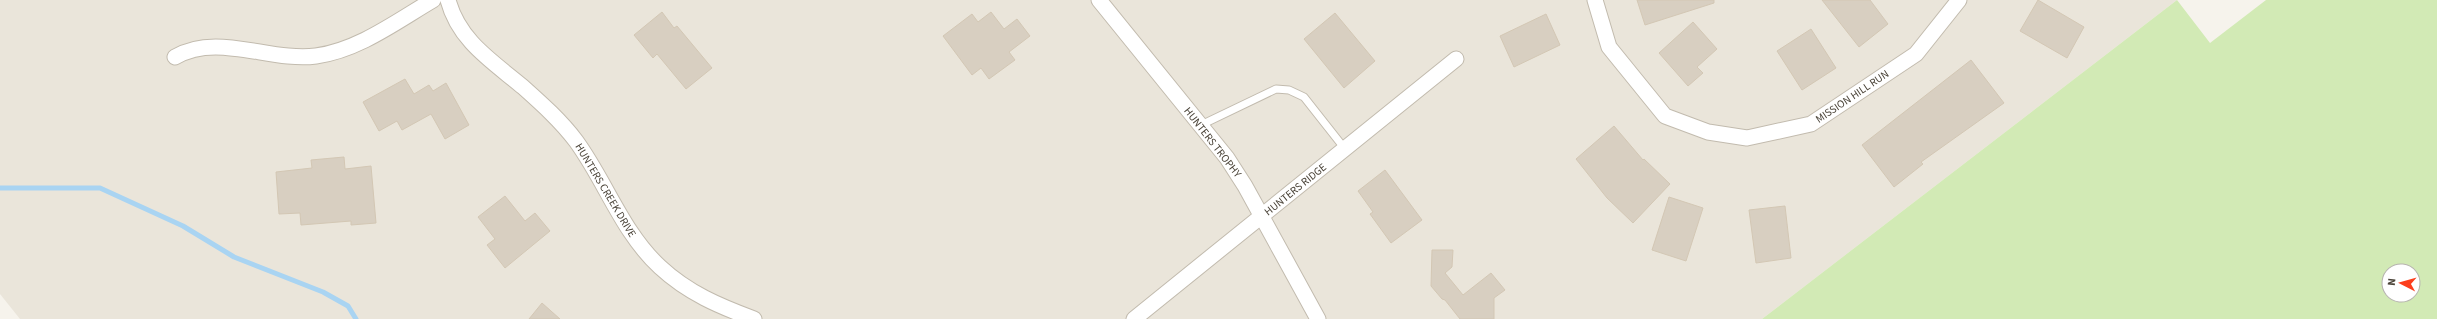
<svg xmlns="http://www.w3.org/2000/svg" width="2437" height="319" font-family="'Source Sans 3',sans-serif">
<rect width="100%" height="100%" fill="#f6f3ec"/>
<!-- residential -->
<path fill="#eae5da" d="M0 0H2177L1762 319H20L0 294Z"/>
<!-- green -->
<path fill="#d2eab5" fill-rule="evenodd" d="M2177 0 2210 43 2266 0H2437V319H1762ZM2389 271H2413V295H2389Z"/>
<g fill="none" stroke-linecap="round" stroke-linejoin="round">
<!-- stream -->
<path stroke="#a9d4f2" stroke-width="5" d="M0 188H100L183 226 234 257 323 292 348 306 356 319"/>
</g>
<!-- building -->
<path fill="#d8cfc1" stroke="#d3c7b4" d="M1637 0H1714V3L1645 25Z
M1822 0H1870L1888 24 1859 47Z
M2038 0 2084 27 2067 58 2020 31Z
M662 12 674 28 677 26 712 68 686 89 657 54 653 58 634 35Z
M991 12 1004 29 1017 19 1030 36 1009 52 1015 60 989 79 981 68 972 75 943 36 972 14 978 22Z
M1335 13 1375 61 1344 88 1304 39Z
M1546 14 1560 45 1514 67 1500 36Z
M1693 22 1717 49 1697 67 1703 73 1688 86 1659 53Z
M1811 29 1836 68 1802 90 1777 51Z
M1971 60 2004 103 1921 162 1923 164 1894 187 1862 145Z
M405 79 414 94 429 85 433 91 446 83 469 125 445 139 431 114 402 130 397 121 379 131 363 102Z
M1614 126 1643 160 1644 159 1670 184 1633 223 1607 198 1576 159Z
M344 157 345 169 371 166 376 223 351 225V221L301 225 300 213 279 214 276 172 312 168 311 160Z
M1385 170 1422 220 1391 243 1370 214 1373 212 1358 191Z
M505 196 525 221 535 213 550 231 505 268 487 245 495 239 478 217Z
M1669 197 1703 208 1686 261 1652 250Z
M1785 206 1791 258 1756 263 1749 210Z
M1432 250H1453L1452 267 1445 273 1463 295 1491 273 1505 290 1494 298V319H1460L1445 300 1442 299 1431 286Z
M542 303 560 319H529Z"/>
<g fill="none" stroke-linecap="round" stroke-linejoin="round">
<defs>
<path id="service" d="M1201 125 1276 89 1289 90 1304 97 1345 149"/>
<path id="minor" d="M448 0C459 41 492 61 523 87 542 104 561 121 576 141 606 182 622 232 660 267 688 293 719 306 754 319
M1099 0 1227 158 1245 186 1318 319
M1595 0 1609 47 1665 116 1708 132 1747 138 1811 124 1916 54 1959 0
M175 57C217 32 270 62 316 56 359 50 397 21 433 0
M1134 319 1456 59"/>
</defs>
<!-- service casing -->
<use href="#service" stroke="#c2bbae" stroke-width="9"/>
<!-- minor casing -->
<use href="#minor" stroke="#c2bbae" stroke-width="17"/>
<!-- service -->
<use href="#service" stroke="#fff" stroke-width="7"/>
<!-- minor -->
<use href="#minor" stroke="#fff" stroke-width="15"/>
</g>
<g text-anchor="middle" stroke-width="3" stroke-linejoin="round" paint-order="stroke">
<!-- street labels -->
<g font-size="11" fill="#4b4439" stroke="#fff">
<text transform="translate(1852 96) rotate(-34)" y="4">MISSION HILL RUN</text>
<text transform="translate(1213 142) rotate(52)" y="4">HUNTERS TROPHY</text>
<text transform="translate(1295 189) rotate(-39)" y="4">HUNTERS RIDGE</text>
<text transform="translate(606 190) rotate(59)" y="4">HUNTERS CREEK DRIVE</text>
</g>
</g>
<!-- north arrow -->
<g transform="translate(2401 283) rotate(276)"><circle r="19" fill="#ffffff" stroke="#b7b4b0"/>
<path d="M0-3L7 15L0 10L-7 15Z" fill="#fc3f1d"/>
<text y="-6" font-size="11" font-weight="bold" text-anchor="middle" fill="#4b4439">N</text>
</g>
</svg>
